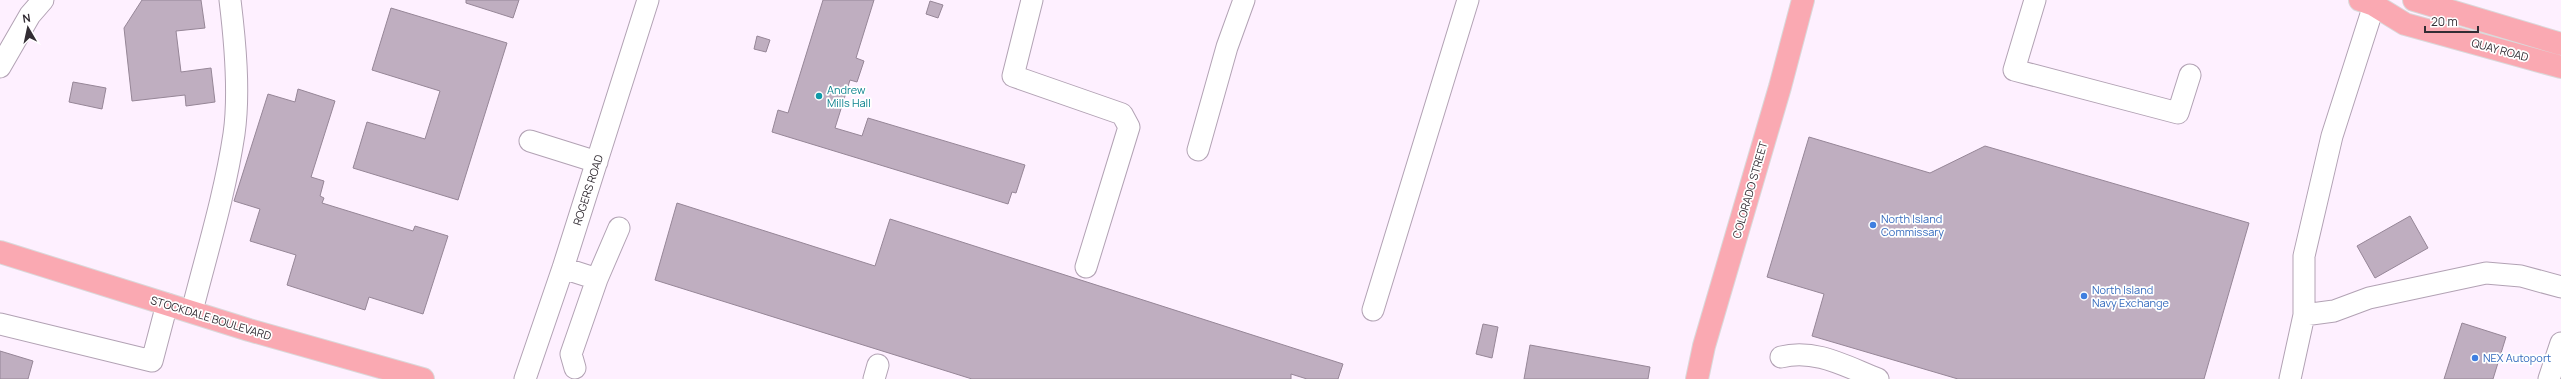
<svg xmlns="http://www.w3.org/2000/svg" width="2561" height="379" font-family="Manrope,sans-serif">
<rect width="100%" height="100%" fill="#fef0ff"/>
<!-- building -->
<path fill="#bfaec0" stroke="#968697" d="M142 0H201L205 28 176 31 181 72 211 68 215 102 186 106 185 95 132 101 124 28Z
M466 0H519L513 18 466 3Z
M823 0H874L856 58 864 61 857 82 850 80 835 128 862 136 868 118 1025 165 1016 193 1012 192 1008 204 772 132 778 110 788 113Z
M930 1 943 5 938 18 926 14Z
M391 8 507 43 458 200 353 168 367 122 425 139 440 91 372 70Z
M757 36 770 40 766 52 754 49Z
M73 82 106 88 102 109 69 102Z
M298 89 335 101 311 177 324 181 320 196 324 198 322 203 413 231 415 226 448 236 423 314 369 297 365 310 287 285 296 255 250 241 260 209 234 201 268 94 295 102Z
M1809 137 1930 173 1985 146 2249 223 2204 379H1958L1812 336 1824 294 1767 277Z
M677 203 875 266 890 219 1343 364 1338 379H1307L1291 374V379H972L655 280Z
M2410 216 2428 248 2375 278 2357 246Z
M2462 323 2506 337 2493 379H2444Z
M1483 324 1498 327 1492 358 1476 354Z
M1530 345 1650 367 1648 379H1524Z
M0 351 33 361 28 379H0Z"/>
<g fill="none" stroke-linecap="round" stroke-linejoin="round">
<defs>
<path id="minor" d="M1032 0 1013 76 1122 114 1129 127 1086 267
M2035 0 2014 70 2178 113 2190 75
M0 67 30 15 43 0
M530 141 597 162
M1198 150 1227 47 1244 0
M563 268 597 279
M1373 310 1468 0
M192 311C207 252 225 194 234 134 240 92 235 41 230 0
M2304 315 2334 311 2369 298 2486 273 2521 276 2561 287
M0 324 152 361 167 304
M1781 357C1815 348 1847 367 1878 379
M575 368 571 354 597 279 619 228
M525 379 563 268 648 0
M874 379 878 365
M2290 379 2304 315V256L2332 136 2374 5
M2549 379 2561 343"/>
<path id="major" d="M2360 0 2374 5 2405 24 2561 67
M2414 0 2561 44
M0 252 249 330 423 379
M1697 379 1704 346 1780 87 1803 0"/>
</defs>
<!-- minor casing -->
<use href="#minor" stroke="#b2a2b4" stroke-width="23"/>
<!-- major casing -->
<use href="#major" stroke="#dad9da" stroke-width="24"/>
<!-- minor -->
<use href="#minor" stroke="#fff" stroke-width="21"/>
<!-- major -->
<use href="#major" stroke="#faa9b2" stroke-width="22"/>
</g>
<!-- markers -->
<circle fill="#0f9aa8" stroke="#fff" stroke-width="1.5" cx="819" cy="96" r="4"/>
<g fill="#3f7fe0" stroke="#fff" stroke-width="1.5">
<circle cx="1873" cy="225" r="4"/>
<circle cx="2084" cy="296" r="4"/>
<circle cx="2475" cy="358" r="4"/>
</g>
<g text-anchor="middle" stroke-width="3.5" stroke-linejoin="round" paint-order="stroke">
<!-- street labels -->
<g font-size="11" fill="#332d34" stroke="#fff">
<text transform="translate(2500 50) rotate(15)" y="4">QUAY ROAD</text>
<text transform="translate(588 190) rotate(-72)" y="4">ROGERS ROAD</text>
<text transform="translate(1750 190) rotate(-74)" y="4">COLORADO STREET</text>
<text transform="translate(211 318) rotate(17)" y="4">STOCKDALE BOULEVARD</text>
</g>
<!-- culture labels -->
<g font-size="11" fill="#0d838f" stroke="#fff" text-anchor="start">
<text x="827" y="94">Andrew<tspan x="827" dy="13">Mills Hall</tspan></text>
</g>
<!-- shop labels -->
<g font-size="11" fill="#366cbe" stroke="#fff" text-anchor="start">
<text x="1881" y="223">North Island<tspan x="1881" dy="13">Commissary</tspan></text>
<text x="2092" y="294">North Island<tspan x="2092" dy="13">Navy Exchange</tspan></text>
<text x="2483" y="362">NEX Autoport</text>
</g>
</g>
<!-- north arrow -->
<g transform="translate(28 28) rotate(351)" stroke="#ffffff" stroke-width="3" paint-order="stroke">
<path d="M0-3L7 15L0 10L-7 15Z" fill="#332d34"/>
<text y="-6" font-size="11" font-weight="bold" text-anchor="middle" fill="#332d34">N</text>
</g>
<!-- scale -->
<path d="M2425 26v6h53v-6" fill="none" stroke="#332d34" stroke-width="2"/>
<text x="2431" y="26" font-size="12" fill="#332d34" stroke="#ffffff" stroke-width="3" paint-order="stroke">20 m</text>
</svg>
